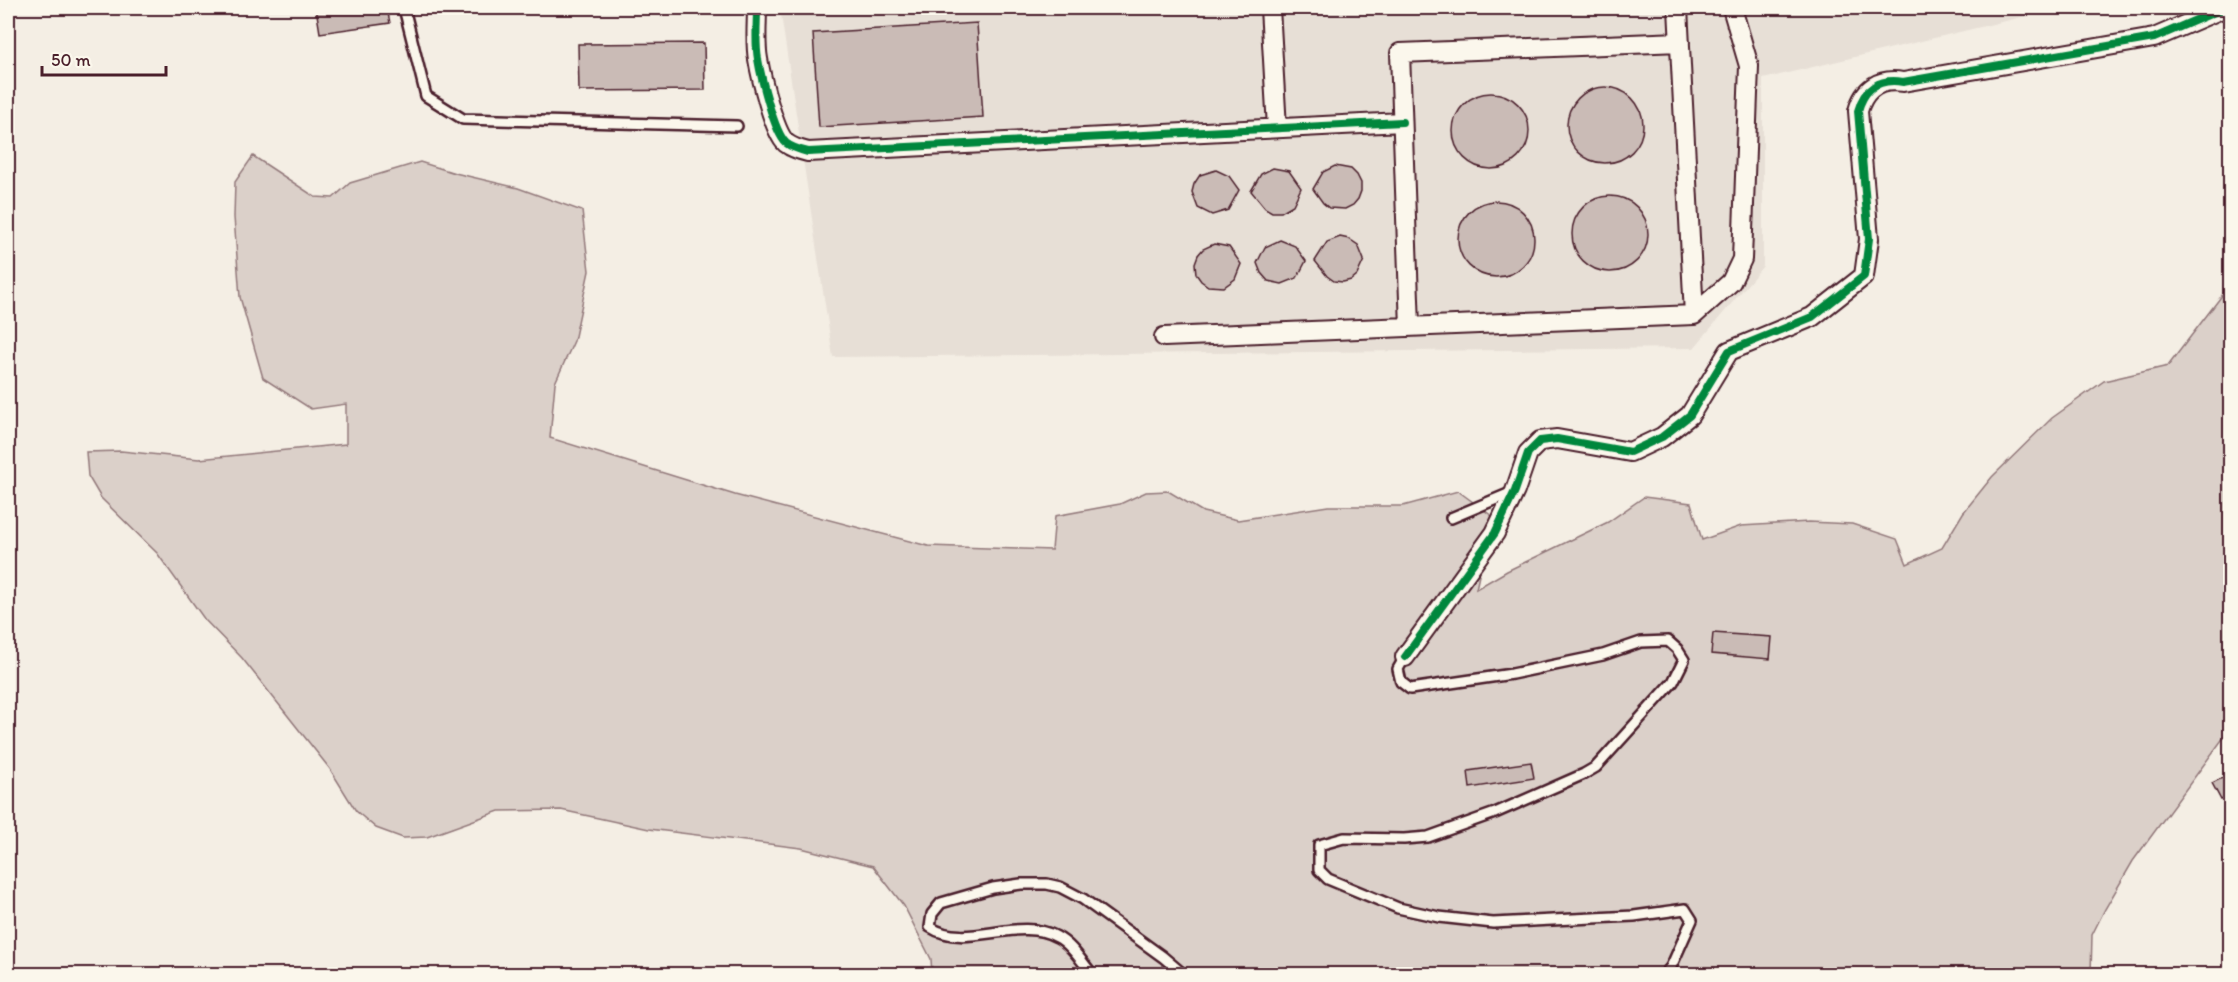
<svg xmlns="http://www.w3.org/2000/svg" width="2238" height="982" font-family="Itim,sans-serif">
<rect width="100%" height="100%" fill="#f4eee4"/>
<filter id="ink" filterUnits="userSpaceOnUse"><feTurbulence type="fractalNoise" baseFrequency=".0167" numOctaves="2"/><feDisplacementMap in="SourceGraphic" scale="12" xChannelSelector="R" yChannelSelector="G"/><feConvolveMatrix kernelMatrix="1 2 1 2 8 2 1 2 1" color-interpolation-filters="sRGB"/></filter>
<g filter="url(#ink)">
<!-- built -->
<path fill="#e7dfd6" d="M780 8H2060L1763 79V266L1694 348 833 357Z"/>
<!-- green -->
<path fill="#dbd0c9" stroke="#92787a" stroke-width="1.5" d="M253 156 315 197 333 198 350 183 420 162 455 173 518 188 582 211 589 271 574 341 555 383 550 438 735 495 928 546 1052 550 1055 516 1120 504 1146 492 1168 491 1203 512 1238 520 1328 506H1403L1458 491 1492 516 1476 589 1507 571 1608 522 1644 497 1691 503 1702 540 1741 526 1809 522 1852 524 1897 539 1907 564 1942 548 1963 513 1992 477 2052 418 2104 381 2168 366 2230 285V729L2133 861 2105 909 2092 935 2091 974H932L931 959 904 906 873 866 801 848 649 829 561 810 499 811 427 837 403 838 376 828 356 811 330 769 242 658 205 620 157 553 101 498 88 476 86 452 121 451 199 459 346 444V404L311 409 263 378 240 297 234 217 235 182Z"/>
<!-- building -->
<path fill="#cabbb6" stroke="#4a1f2b" stroke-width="1.5" d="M316 8H387L390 23 320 33Z
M977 23 983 117 819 127 813 33Z
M704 43 705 90 579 91 578 44Z
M1567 125a38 38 0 1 1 76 0a38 38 0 1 1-76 0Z
M1453 131a38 38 0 1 1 76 0a38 38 0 1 1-76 0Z
M1335 166 1351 169 1357 175 1361 183V191L1358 199 1353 205 1345 209 1329 208 1323 203 1313 189 1323 172Z
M1273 168 1289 171 1301 188 1293 205 1281 212H1272L1265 208 1251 191 1261 174Z
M1216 170 1229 176 1239 190 1228 210 1212 215 1198 208 1192 192 1194 184 1200 175Z
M1572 234a38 38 0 1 1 76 0a38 38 0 1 1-76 0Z
M1458 239a38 38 0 1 1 76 0a38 38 0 1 1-76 0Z
M1340 237 1349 239 1358 245 1364 260 1357 275 1351 280 1343 282 1334 281 1327 276 1315 261 1327 242Z
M1280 240 1295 246 1306 261 1297 278 1282 284 1268 281 1261 273 1257 263 1265 247Z
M1214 244 1229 247 1241 264 1235 279 1224 287 1208 286 1201 281 1196 274 1195 263 1198 255 1203 249Z
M1713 633 1772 637 1770 659 1711 654Z
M1531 762 1534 778 1470 788 1468 771Z
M2230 774V796L2221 800 2212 783Z"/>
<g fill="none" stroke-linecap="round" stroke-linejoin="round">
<defs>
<path id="service" d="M404 8 426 96 463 119 737 126
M1451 518 1513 492
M1405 657 1398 669 1401 682 1410 689 1512 674 1603 655 1641 642 1668 641 1677 649 1684 660 1673 682 1596 767 1584 774 1495 813 1428 837 1404 839 1344 838 1319 845V870L1328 879 1398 908 1439 917 1493 923 1634 916 1685 909 1692 920 1671 967 1665 974
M1092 974C1082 962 1071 944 1057 937 1017 915 967 951 930 927L932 914 941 903 993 888 1021 884H1047L1060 887 1083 899 1163 957 1183 974"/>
<path id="minor" d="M757 8C757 24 755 43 758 59 761 77 774 132 786 143 792 148 800 150 808 152L1402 122
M1270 8 1277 128
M1678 8 1694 315 1731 282 1742 259 1749 66 1732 8
M1410 327 1400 53 1680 42
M1164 337 1694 315
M1405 657 1495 533 1515 491 1528 453 1540 441 1557 439 1630 452 1662 437 1690 415 1729 351 1812 317 1864 276 1869 239 1858 111C1864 88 1880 78 1903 82L2154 38 2224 8"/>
</defs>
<!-- service casing -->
<use href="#service" stroke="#4a1f2b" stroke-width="14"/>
<!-- minor casing -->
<use href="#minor" stroke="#4a1f2b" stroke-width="22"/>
<!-- service -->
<use href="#service" stroke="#fbf7ec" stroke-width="9"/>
<!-- minor -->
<use href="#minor" stroke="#fbf7ec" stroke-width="18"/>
<defs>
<path id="cycleway" d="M757 8C757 24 755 43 758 59 761 77 774 132 786 143 792 148 800 150 808 152L1402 122
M1405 657 1495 533 1515 491 1528 453 1540 441 1557 439 1630 452 1662 437 1690 415 1729 351 1812 317 1864 276 1869 239 1858 111C1864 88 1880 78 1903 82L2154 38 2224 8"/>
</defs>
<!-- cycleway casing -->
<use href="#cycleway" stroke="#fbf7ec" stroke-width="11"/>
<!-- cycleway -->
<use href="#cycleway" stroke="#00873e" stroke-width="8"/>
</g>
</g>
<!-- margin -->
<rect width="2238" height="982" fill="none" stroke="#fbf7ec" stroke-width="30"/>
<rect x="15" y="15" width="2208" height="952" fill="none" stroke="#4a1f2b" stroke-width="2" filter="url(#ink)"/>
<!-- scale -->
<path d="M42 66v9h124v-9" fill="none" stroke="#4a1f2b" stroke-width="3"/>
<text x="51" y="66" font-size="18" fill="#4a1f2b" stroke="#fbf7ec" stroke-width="4.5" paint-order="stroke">50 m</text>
</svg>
